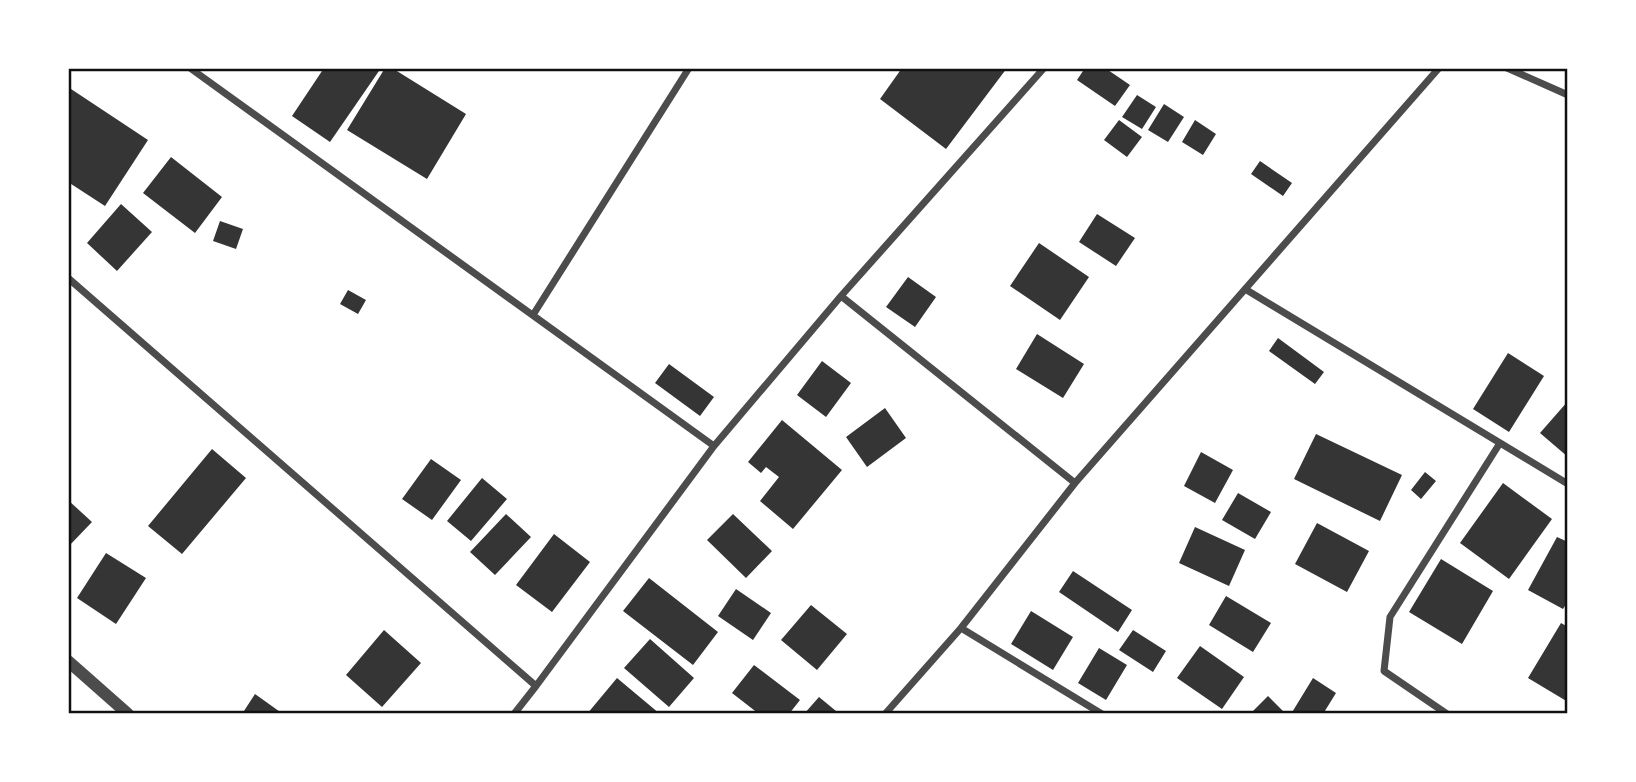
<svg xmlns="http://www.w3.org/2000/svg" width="1636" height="782" font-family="Poppins,sans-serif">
<rect width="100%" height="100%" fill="#fff"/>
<!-- building -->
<path fill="#353535" d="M324 68H381L330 142 292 116Z
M385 68H392L466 114 427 179 347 130Z
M902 68H1007L946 149 880 99Z
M1085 68H1105L1130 85 1115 106 1077 80Z
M71 89 148 140 105 206 68 182V93Z
M1137 95 1156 107 1142 129 1122 117Z
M1164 104 1184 117 1168 142 1148 130Z
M1119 120 1142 137 1127 157 1104 140Z
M1195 120 1216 134 1203 155 1182 142Z
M171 157 222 197 195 233 143 193Z
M1260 161 1292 183 1283 196 1251 174Z
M121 204 152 232 117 271 87 243Z
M1097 214 1135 238 1116 266 1079 242Z
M220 221 243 229 236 249 213 241Z
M1039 243 1089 277 1060 320 1010 286Z
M908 277 936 297 915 327 886 307Z
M348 290 366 300 358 314 340 304Z
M1037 334 1084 364 1063 398 1016 369Z
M1278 338 1324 372 1315 384 1269 351Z
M1508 353 1544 376 1509 432 1473 409Z
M822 361 851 383 826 417 797 395Z
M669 364 714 397 700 416 655 383Z
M1568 401V457L1540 433Z
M885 408 906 438 867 467 846 437Z
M782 420 842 470 793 529 760 501 779 477 766 467 761 473 748 462Z
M1316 434 1402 475 1380 521 1294 479Z
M212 449 246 478 182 554 148 526Z
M1201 452 1233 470 1215 503 1184 486Z
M431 459 461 480 432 520 402 499Z
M1425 472 1436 481 1421 499 1411 490Z
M482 478 507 499 471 541 447 521Z
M1503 483 1552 519 1509 579 1460 543Z
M1238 493 1271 512 1255 539 1222 520Z
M68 500 92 522 68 547Z
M506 514 531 537 495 575 470 552Z
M733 514 772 551 746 578 707 540Z
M1317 523 1369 551 1347 592 1295 564Z
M1195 527 1245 550 1229 586 1179 563Z
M554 534 590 562 552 612 516 585Z
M1557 537 1568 542V601L1563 609 1528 590Z
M106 553 146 578 116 624 77 598Z
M1441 559 1493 591 1462 644 1409 612Z
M1073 571 1132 610 1118 632 1059 592Z
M649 578 718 632 693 665 623 611Z
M736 589 771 613 753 640 718 616Z
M1226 596 1271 623 1253 652 1209 625Z
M811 605 847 634 817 670 781 640Z
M1031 611 1073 637 1053 670 1011 644Z
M1561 623 1568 627V702L1528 678Z
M384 630 421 663 382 707 346 675Z
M1133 630 1166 651 1153 672 1119 650Z
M650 639 694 678 669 707 624 668Z
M1200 646 1244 677 1222 709 1177 678Z
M1099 648 1127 665 1106 700 1078 683Z
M754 665 800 700 789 714H759L732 693Z
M617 678 660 714H587Z
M1313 678 1336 693 1323 714H1291Z
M255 694 283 714H242Z
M1268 696 1284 712 1282 714H1250Z
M819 697 836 711 834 714H804Z"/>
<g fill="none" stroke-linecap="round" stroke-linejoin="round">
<!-- minor -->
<path stroke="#4c4c4c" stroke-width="7" d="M190 68 714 446
M1507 68 1568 95
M68 278 536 686
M1245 289 1568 484
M841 296 1075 483
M533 315 689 68
M961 628 1102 714
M514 714 536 686 714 446 841 296 1044 68
M885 714 961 628 1075 483 1439 68
M1447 714 1384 671 1390 617 1500 443"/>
<!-- tertiary -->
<path stroke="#4c4c4c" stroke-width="12" d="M68 661 128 714"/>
</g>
<!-- border -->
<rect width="1636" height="782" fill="none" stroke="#ffffff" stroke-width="140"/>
<rect x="70" y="70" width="1496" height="642" fill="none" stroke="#111" stroke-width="2.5"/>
</svg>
